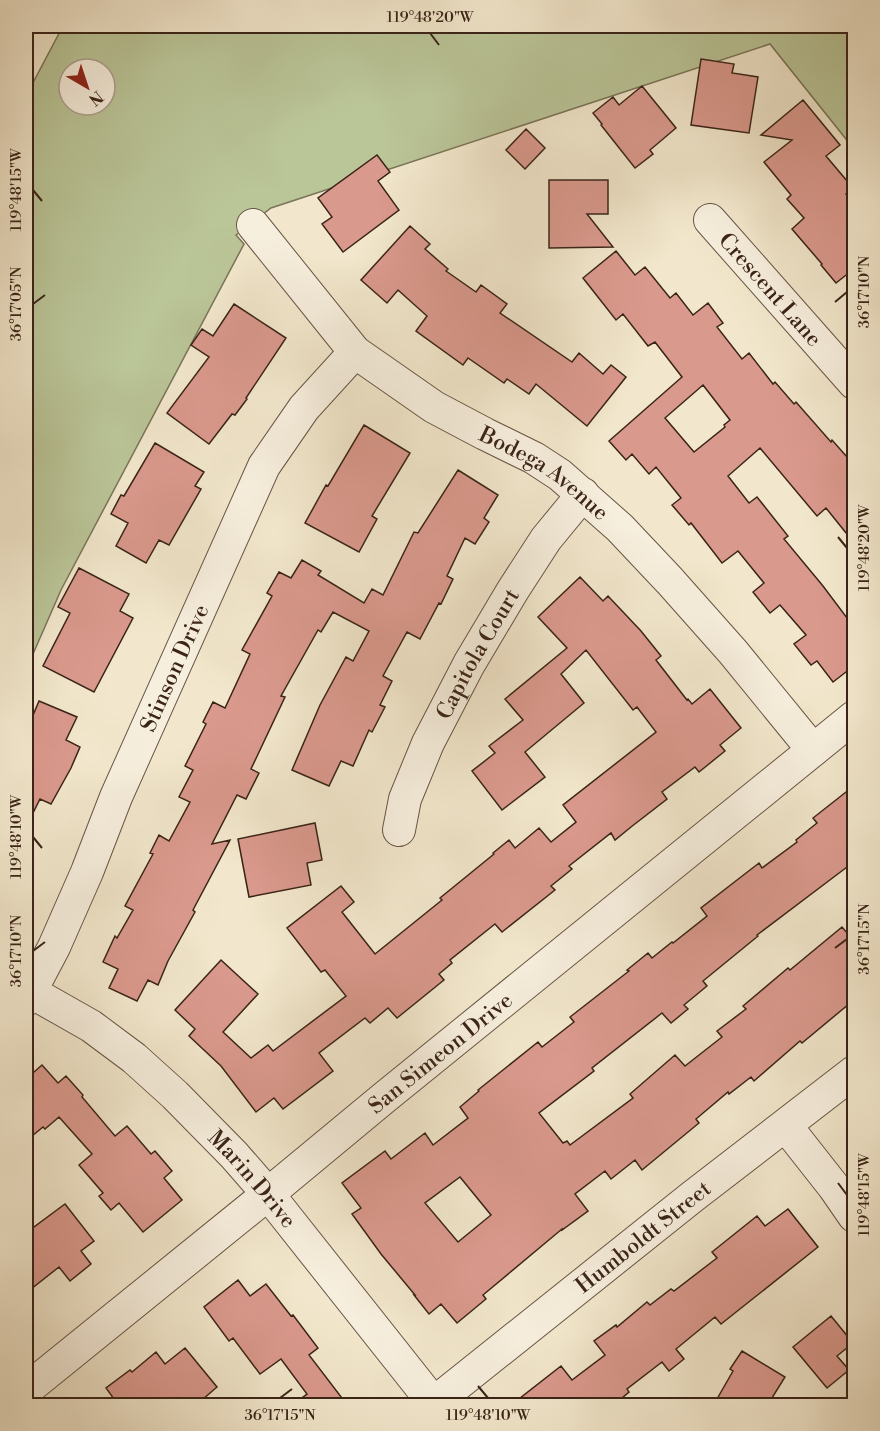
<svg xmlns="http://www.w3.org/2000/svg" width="880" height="1431" font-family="'Libre Bodoni',serif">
<rect width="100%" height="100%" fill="#f2e7cc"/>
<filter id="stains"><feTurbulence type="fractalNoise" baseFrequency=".00333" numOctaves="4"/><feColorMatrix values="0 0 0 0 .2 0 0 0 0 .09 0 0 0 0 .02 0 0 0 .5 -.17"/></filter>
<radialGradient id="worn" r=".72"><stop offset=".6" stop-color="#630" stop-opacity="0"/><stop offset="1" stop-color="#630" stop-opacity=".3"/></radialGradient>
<!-- green -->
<path fill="#bac598" stroke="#7a7458" stroke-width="1.5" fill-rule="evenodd" d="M63 26H854V149L770 44 271 208 236 235 244 244 61 590 26 670V96ZM69 69H105V105H69Z"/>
<!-- building -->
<path fill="#da998d" stroke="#3a2418" stroke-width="1.5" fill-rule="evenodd" d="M701 59 734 64 732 73 758 77 749 133 691 125Z
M642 86 676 128 650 150 653 154 635 168 601 125 602 124 593 113 613 97 619 105Z
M803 100 840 145 826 156 853 188 846 194 855 204V268L836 283 821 265 822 264 792 229 804 218 787 199 791 195 764 162 792 140 761 135Z
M526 129 545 148 525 169 506 150Z
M377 155 390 172 378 181 399 210 343 252 322 224 332 217 318 198Z
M549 180H608V214H587L613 247 549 248Z
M410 226 430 244 425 249 448 269 446 271 476 292 481 285 507 304 500 313 572 362 579 353 603 374 611 365 626 377 587 426 536 384 529 394 507 379 504 383 468 358 463 365 416 331 427 316 398 290 387 303 361 280Z
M616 251 635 275 645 267 670 298 676 293 693 315 708 303 723 323 717 327 742 359 749 353 773 384 775 382 794 404 796 402 831 442 832 440 855 466V544L826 508 817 516 760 448 728 476 749 503 757 497 788 536 784 539 823 586 847 618 855 612V665L833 682 817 661 811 665 794 644 806 635 780 605 770 613 753 592 764 583 738 551 722 563 691 523 689 525 672 505 681 498 656 467 649 474 632 454 626 460 609 441 682 377 655 342 648 346 623 314 616 320 583 278ZM703 385 730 420 724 425 725 427 694 452 665 418Z
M234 304 286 338 246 398 247 399 235 415 232 414 209 444 167 413 209 357 191 345 202 329 213 336Z
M364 425 410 453 372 516 377 519 359 552 305 523 326 485 328 486Z
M155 443 204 472 195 486 201 489 169 545 159 540 146 563 116 546 128 523 111 514 121 495 124 496Z
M458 470 498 495 484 518 489 522 475 544 465 538 447 576 453 579 441 604 439 603 420 639 407 632 383 676 392 681 380 705 385 707 372 732 369 730 353 766 341 761 329 786 292 770 320 705 346 657 353 661 369 631 333 612 321 632 318 630 281 696 285 697 251 769 259 773 246 799 237 795 212 844 230 840 193 910 195 912 168 961 158 985 148 980 137 1001 109 988 118 969 103 962 115 936 117 938 133 910 125 906 153 854 150 853 159 835 169 841 190 802 179 797 193 770 185 766 206 724 203 722 213 702 225 708 250 654 242 650 272 596 267 593 279 572 291 578 302 560 321 571 318 575 364 603 372 589 383 595 414 532 418 533Z
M79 568 129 594 120 611 133 618 94 692 43 666 70 613 58 607Z
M580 577 603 601 608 596 641 631 661 656 656 660 687 700 688 699 692 704 710 689 741 728 720 745 725 751 699 772 695 767 662 792 667 799 631 827 615 840 611 833 569 866 572 869 551 886 555 890 502 932 495 924 450 960 452 963 439 974 444 980 397 1018 388 1008 370 1023 365 1018 319 1053 333 1071 283 1109 274 1098 256 1112 221 1066 189 1036 195 1029 175 1010 221 960 258 994 223 1032 251 1058 268 1045 273 1051 346 996 325 970 321 972 287 928 341 886 354 902 342 912 375 954 442 900 440 898 494 854 493 853 509 840 515 848 539 828 551 842 576 822 563 805 656 732 637 707 633 710 586 650 561 674 584 703 525 752 545 777 502 810 472 771 495 753 489 746 523 720 505 699 567 648 538 617Z
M39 701 77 717 66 740 80 747 71 768 51 804 40 799 26 827V732Z
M855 785V861L757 935 758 936 703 981 707 986 684 1005 688 1009 671 1023 662 1013 592 1068 594 1071 539 1113 563 1143 567 1141 570 1145 633 1098 630 1094 675 1055 685 1066 722 1037 717 1031 746 1009 743 1006 788 968 790 970 842 927 855 942V999L802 1043 800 1041 754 1081 751 1077 729 1094 728 1092 696 1119 699 1123 642 1170 635 1160 611 1179 605 1171 575 1194 588 1211 562 1230V1229L483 1295 486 1299 457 1323 441 1304 429 1314 414 1295H415L381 1254 352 1214 361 1208 342 1183 385 1151 391 1159 425 1133 433 1145 468 1118 460 1107 479 1091 478 1090 538 1042 542 1047 574 1022 570 1017 629 971 627 970 648 953 652 958 672 942 673 943 707 916 701 908 759 863 762 868 797 842 796 840 817 823 813 818ZM460 1177 491 1215 458 1242 425 1203Z
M315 823 322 860 307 863 311 885 249 897 238 839Z
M42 1065 58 1083 66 1076 83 1095 82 1097 115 1136 127 1126 151 1154 155 1151 172 1171 164 1178 182 1200 143 1232 119 1203 111 1210 99 1196 103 1193 79 1165 92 1154 59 1117 45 1129 43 1127 26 1141V1079Z
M65 1204 94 1241 81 1251 91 1264 70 1281 59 1267 26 1293V1233Z
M788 1209 818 1247 721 1324 715 1317 676 1349 684 1359 669 1371 662 1362 627 1389 629 1392 616 1403 612 1399 604 1406H510L561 1366 572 1380 605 1355 594 1341 616 1325 617 1327 647 1302 650 1305 671 1289 674 1291 717 1258 712 1252 757 1216 765 1226Z
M238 1280 250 1296 266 1284 291 1316 293 1315 318 1348 309 1355 348 1406H291L307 1394 281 1359 260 1374 233 1338 229 1341 204 1307Z
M831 1316 853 1343 837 1356 849 1370 827 1388 793 1347Z
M185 1348 217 1387 195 1406H119L106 1388 130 1370 132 1372 156 1352 165 1364Z
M742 1351 785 1377 767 1406H728L717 1399 733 1371 730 1369Z"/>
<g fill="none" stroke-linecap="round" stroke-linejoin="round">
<defs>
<g id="minor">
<path id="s1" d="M710 220 854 383"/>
<path id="s2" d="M253 225 355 352 434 407 485 434 534 458 560 475 620 528 670 581 733 652 813 750"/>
<path id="s3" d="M399 830 405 799 428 743 469 664 513 590 546 539 583 494"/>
<path id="s4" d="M31 992 91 1026 134 1058 175 1095 234 1155 268 1194 436 1406"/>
<path id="s5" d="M26 1000 54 947 87 872 116 797 264 466 304 408 355 352"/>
<path d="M786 1126 834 1187 854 1216"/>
<path id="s6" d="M26 1390 268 1194 385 1097 854 717"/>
<path id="s7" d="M434 1403 692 1197 854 1072"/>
</g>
</defs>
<!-- minor casing -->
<use href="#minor" stroke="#685545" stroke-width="34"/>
<!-- minor -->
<use href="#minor" stroke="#f7efde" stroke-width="32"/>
</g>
<!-- ticks -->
<path fill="none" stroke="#3a2418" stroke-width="2" d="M430 33 439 45M33 190 42 201M835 302 847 292M33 304 45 295M838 537 847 548M33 837 42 848M835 948 847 939M33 951 45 942M838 1183 847 1195M478 1386 488 1398M280 1398 292 1389"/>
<g text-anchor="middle" stroke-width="6" stroke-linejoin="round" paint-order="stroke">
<!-- street labels -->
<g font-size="22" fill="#3a2418" stroke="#f7efde">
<text dy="8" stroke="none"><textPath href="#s1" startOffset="92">Crescent Lane</textPath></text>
<text dy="8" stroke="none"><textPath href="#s2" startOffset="388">Bodega Avenue</textPath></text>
<text dy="8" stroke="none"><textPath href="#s3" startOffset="194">Capitola Court</textPath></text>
<text dy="8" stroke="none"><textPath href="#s5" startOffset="364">Stinson Drive</textPath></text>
<text dy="8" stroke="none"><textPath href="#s6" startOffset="534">San Simeon Drive</textPath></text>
<text dy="8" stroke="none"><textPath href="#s4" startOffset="292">Marin Drive</textPath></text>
<text dy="8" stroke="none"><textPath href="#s7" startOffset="267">Humboldt Street</textPath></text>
</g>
</g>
<!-- margin -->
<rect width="880" height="1431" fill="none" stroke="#f2e7cc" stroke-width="66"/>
<!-- north arrow -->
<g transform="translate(87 87) rotate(141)"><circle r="28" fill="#f7efde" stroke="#ab9e8f" stroke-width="1.5"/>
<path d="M0-4.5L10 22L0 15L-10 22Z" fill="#8f2418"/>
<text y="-9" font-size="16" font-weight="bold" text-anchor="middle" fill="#3a2418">N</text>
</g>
<rect x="33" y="33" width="814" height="1365" fill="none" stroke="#3a2418" stroke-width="2"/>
<g font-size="15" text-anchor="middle" fill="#3a2418">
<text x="430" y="22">119°48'20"W</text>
<text transform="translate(16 190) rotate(-90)" y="5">119°48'15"W</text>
<text transform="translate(864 292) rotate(-90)" y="5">36°17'10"N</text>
<text transform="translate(16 304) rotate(-90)" y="5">36°17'05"N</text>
<text transform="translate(864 548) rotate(-90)" y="5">119°48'20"W</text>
<text transform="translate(16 837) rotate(-90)" y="5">119°48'10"W</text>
<text transform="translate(864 939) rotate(-90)" y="5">36°17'15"N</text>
<text transform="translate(16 951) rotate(-90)" y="5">36°17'10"N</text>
<text transform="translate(864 1195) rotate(-90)" y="5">119°48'15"W</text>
<text x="280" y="1420">36°17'15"N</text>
<text x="488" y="1420">119°48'10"W</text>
</g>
<rect width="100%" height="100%" filter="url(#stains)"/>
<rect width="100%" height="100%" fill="url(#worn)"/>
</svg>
